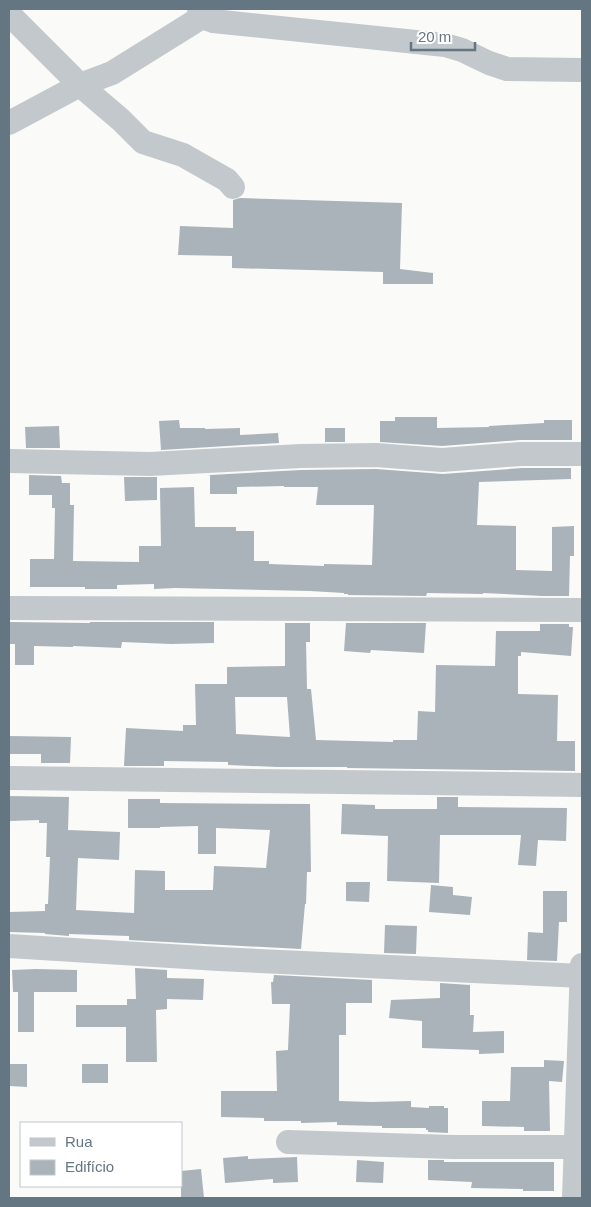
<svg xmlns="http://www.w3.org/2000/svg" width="591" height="1207" font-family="Helvetica,sans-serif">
<rect width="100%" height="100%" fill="#fafaf8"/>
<!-- building -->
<path fill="#aab3b9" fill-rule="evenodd" d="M240 198 402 203 400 269 433 273V284H383V272L232 268V256L178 255 180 226 233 228V200Z
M395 417H437V428L489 427V426L544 423V420H572V440H520L442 446 380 442V421H395Z
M179 420 180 428H205V429L240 428V435L278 433 279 443 161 450 159 421Z
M59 426 60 448H26L25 427Z
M325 428H345V442H325Z
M522 468H571V479L479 482 477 525 516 526V570L552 571V527L574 526V556H570L569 596H542L483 593V594L427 593 426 596 348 595V594H344V593L310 591 175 588 154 589V584L117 585V589H85V587H30V559H54L55 508H52V495H29V475L61 476 62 483H70V505H74L73 561 139 562V546H161L160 488 194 487 195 527H236V531H254V561H269V564L324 566V564L372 565 374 505H316L318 487H284V486L237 487V494H210V475L301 470 376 469 443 474Z
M124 477H157V500L125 501Z
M9 622 90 623V622H214V643L171 644 122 642 121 648 73 646V647L34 646V665H15V644H9Z
M285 623H310V642H306L307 689H311L316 740 393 742V740H417L418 711 435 712 436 665 495 666 496 631H540V624H569V627H573L571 656 521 652V656H518V694L558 695 557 741H575V771L347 768V767H277L228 765V762L164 761V766H124L126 728 183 731V725H196L195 684H227V667L285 666ZM235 697H287L290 737 236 734Z
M346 623H426L424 653 371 650 370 653 344 651Z
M9 736 71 737 70 763H41V754H9Z
M9 796 69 797 68 830 120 832 119 860 78 858 76 910 134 913 135 870 165 871V890H213L214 866 266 868 270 830 216 828V854H198V826L160 827V828H128V799H160V803L310 804 311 872H307L306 904H305L301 949 129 940V936L69 934V936L45 934V933L9 932V912L45 911V904H48L50 857H46L47 823H39V820L9 821Z
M437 797H458V807L567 808 566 841 538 840 536 866 518 865 521 835H440L439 883 387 881 388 836 341 834 342 804 375 805V809H437Z
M346 882H370L369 902 346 901Z
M431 885 453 887V895L472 897 470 915 429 912Z
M543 891H567V922H559L557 961 527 960 528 932 543 933Z
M385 925 417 926 416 954 384 953Z
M135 968 167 970V978L204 979 203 1000 167 999V1009L156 1010 157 1062H126V1027H76V1005H127V999H136Z
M36 969 77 970V992H34V1032H18V992H13L12 970Z
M274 975 372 980V1003H346V1035H339V1101L371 1102 411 1101V1107L429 1108V1106H444V1108H448V1133L428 1132V1130H426V1128H382V1126L337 1125V1122L301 1123V1121H264V1118L221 1117V1091H277L276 1051 288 1050 290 1004H272L271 982H273Z
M440 983 470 985V1015H474L473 1032 504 1031V1053L479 1054V1050L422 1048V1021L389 1018 391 1000 440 998Z
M544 1060 564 1061 562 1082 549 1081 550 1131H524V1127L482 1126V1101H510L511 1067H544Z
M9 1064H27V1087L9 1086Z
M82 1064H108V1083H82Z
M248 1156V1159L297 1157 298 1182 273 1183V1179L225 1183 223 1158Z
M357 1160 384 1162 383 1183 356 1182Z
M428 1160H444V1162H554V1191H523V1189L471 1188 472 1182 428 1180Z
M201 1169 204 1198H181V1171Z"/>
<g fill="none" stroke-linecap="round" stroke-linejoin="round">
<!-- minor -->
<path stroke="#c3c8cc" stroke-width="24" d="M199 9 202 17 213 21 445 45 462 50 489 63 507 69 582 70
M9 14 80 85 121 120 143 142 183 155 227 180 233 187
M9 123 80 85 112 73 202 17
M9 461 150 464 301 456 376 455 442 460 521 454H582
M9 608 582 610
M9 778 582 785
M9 946 219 959 582 976
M288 1142 453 1147H576
M574 1198 582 965"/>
</g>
<!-- border -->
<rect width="591" height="1207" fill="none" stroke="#657683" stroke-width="20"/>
<!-- legend -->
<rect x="20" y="1122" width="162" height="65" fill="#ffffff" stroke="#c1c8cd"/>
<rect x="30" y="1138" width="25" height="8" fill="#c3c8cc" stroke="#c1c8cd"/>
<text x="65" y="1147" font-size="15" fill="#657683">Rua</text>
<rect x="30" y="1160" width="25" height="15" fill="#aab3b9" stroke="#c1c8cd"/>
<text x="65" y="1172" font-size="15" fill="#657683">Edifício</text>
<!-- scale -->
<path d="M411 42v8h64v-8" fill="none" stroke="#657683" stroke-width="2.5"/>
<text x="418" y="42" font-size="15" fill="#657683" stroke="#ffffff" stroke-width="4" paint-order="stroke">20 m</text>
</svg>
